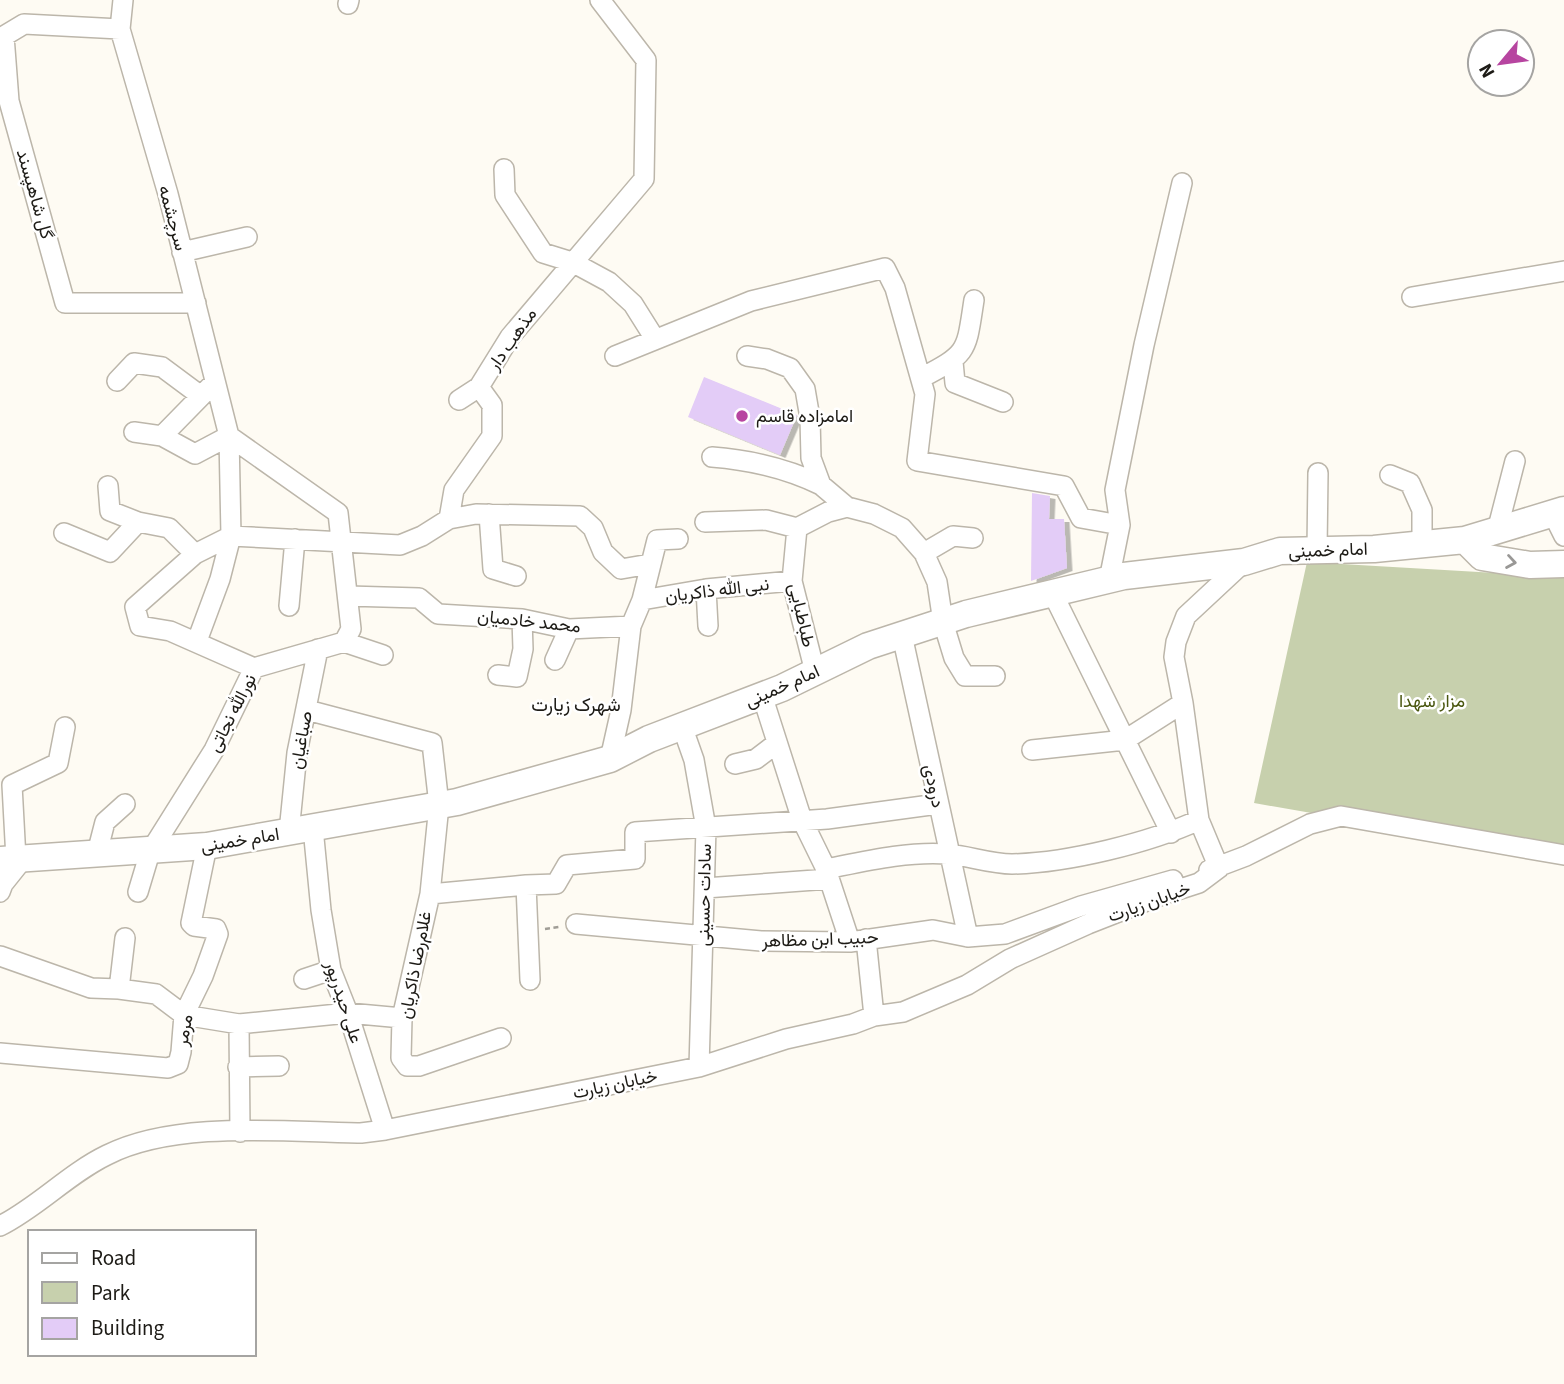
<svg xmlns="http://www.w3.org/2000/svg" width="1564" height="1384" font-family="'Source Sans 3',Vazirmatn,sans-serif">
<defs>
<filter id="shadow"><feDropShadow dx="5.5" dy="3" stdDeviation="0" flood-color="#0004"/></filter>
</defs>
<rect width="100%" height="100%" fill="#fefbf3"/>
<!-- green -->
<path fill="#c7d0ad" d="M1307 562 1564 577V857L1254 803Z"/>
<!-- building -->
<path fill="#e3ccf7" filter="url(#shadow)" d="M704 377 797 415 780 455 688 417Z
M1032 493 1050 496 1049 519H1064L1067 568 1031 581Z"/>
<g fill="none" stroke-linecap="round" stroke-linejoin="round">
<defs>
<path id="street" d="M123 0 120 29 168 194 229 436 231 536 220 579 197 641
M348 4 349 0
M120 29 24 24 4 36 9 101 65 303H196
M504 169 505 195 543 253 572 262 609 282 633 304 655 339
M182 252 247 237
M1412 297 1564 271
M615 356 751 301 885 268 895 288 925 394 917 461 1064 486 1081 518 1120 525
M747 356 767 359 790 368 805 389 810 418 811 458 821 485 847 507 874 514 902 528 924 553 937 582 943 622 954 658 965 676H995
M953 362 955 383 1003 402
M921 378C969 353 966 352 974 300
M117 381 134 363 162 367 201 396
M459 400 479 387
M134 432 162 436 195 454 229 436
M162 436 210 387
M712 457C751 460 786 468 821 485
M1390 475 1410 483 1422 510V544
M108 486 110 511 138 522 169 528 195 554
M489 514 493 569 516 576
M1553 514 1564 536
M449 519 454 490 492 436V405L479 387 510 337 644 179 646 60 600 0
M705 522 766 520 797 528
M1497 531 1515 461
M64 533 110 552 138 522
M1317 550 1318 473
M924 553 953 536 973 538
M1109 580 1120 525 1115 490 1144 345 1182 183
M706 589 708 626
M1052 592 1171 833
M348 596 419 598 438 614 522 619 569 629 631 626
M642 600 706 589 792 581
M289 606 295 539
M902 635 968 937
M344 642 383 655
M555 660 569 629
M254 668 170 631 140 626 135 607 195 554 231 536 400 545 422 536 449 519 476 514 580 516 593 528 603 552 621 569 650 564
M815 672 792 581 797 528 828 512 847 507
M498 675 517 677 523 649 522 619
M762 695 802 820 826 869 850 942
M307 710 432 743 439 805 430 894 402 1018 401 1058 407 1066H419L501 1038
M682 726 694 760 706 828 699 1067
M1032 750 1125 740 1183 703
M610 759 621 710 631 626 642 600 657 540 678 539
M735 764 756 759 777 743
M313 828 321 910 331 970 348 1013 385 1130
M289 832 297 753 318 649
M97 853 105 822 125 804
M16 859 12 785 58 763 65 727
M1219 868 1199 820 1183 703 1174 657 1176 642 1186 616 1244 562
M826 869C866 861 907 851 948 854 969 856 991 864 1012 864 1067 863 1149 843 1199 820
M1209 870 1246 856 1310 824 1341 816 1564 855
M526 885 530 980
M705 888 829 879
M0 892 3 884 23 859
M138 892 150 852 214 750 254 668 344 642 351 629 338 513 229 436
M430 894 526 885 556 884 567 865 635 859V832L827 819 938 804
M576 924 761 941 850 942 933 930 968 937 1005 934 1081 906 1173 880
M866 939 874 1016
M0 956 91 988 119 989 156 994 184 1015 239 1024 348 1013 402 1018
M304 979 331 970
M119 989 125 938
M239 1024 240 1132
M0 1053 168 1068 178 1064 181 1052 184 1015 203 976 218 934 216 929 194 926 191 923 207 846
M238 1067 279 1066
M0 1226C38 1207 68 1174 107 1155 176 1120 285 1132 361 1133L385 1130 699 1067 786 1039 853 1024 874 1016 903 1012 967 985 1010 959 1088 924 1162 895 1199 883 1219 868"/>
<path id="secondary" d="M1465 540 1482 557 1530 565 1564 564
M0 860 207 846 457 802 610 759 649 739 782 688 868 646 966 614 1124 576 1244 562 1280 551 1374 549 1465 540 1564 510"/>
</defs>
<!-- street casing -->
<use href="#street" stroke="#bcb6aa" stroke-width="22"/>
<!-- secondary casing -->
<use href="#secondary" stroke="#bcb6aa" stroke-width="29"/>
<!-- path -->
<path stroke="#a09d96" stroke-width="2.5" stroke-dasharray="5 3.5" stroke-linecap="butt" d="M545 929 559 927"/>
<!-- street -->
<use href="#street" stroke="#fff" stroke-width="19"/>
<!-- secondary -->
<use href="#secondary" stroke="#fff" stroke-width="26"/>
</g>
<!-- one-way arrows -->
<defs><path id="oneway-chevron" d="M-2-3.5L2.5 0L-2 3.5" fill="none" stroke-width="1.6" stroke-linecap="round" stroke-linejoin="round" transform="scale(1.75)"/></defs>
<use stroke="#999896" href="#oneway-chevron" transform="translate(1511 562) rotate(9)"/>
<!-- markers -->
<circle fill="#b745a0" stroke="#fff" stroke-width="2.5" cx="742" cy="416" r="7"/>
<g text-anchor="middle" stroke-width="5" stroke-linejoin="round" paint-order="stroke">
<!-- street labels -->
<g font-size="18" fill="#1d1b16" stroke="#fff">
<text transform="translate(35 194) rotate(74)" y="6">گل شاهپسند</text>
<text transform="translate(173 218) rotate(75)" y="6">سرچشمه</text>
<text transform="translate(512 339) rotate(-55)" y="6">مذهب دار</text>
<text transform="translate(1328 550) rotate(-2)" y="6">امام خمینی</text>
<text transform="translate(717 590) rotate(-7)" y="6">نبی الله ذاکریان</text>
<text transform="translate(802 615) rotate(77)" y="6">طباطبایی</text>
<text transform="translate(529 621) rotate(6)" y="6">محمد خادمیان</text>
<text transform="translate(782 686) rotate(-24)" y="6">امام خمینی</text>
<text transform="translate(232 713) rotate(-63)" y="6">نورالله نجاتی</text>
<text transform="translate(301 740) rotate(-80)" y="6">صباغیان</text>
<text transform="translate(934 786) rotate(78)" y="6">درودی</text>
<text transform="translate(240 840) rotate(-9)" y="6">امام خمینی</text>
<text transform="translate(704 895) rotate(-89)" y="6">سادات حسینی</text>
<text transform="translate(1149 902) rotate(-20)" y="6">خیابان زیارت</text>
<text transform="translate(820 939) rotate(-2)" y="6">حبیب ابن مظاهر</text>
<text transform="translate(415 965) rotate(-79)" y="6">غلام‌رضا ذاکریان</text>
<text transform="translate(344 1002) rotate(72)" y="6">علی حیدرپور</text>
<text transform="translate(184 1030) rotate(-80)" y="6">مرمر</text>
<text transform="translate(615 1084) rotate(-12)" y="6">خیابان زیارت</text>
</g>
<!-- poi labels -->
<g font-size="18" fill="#1d1b16" stroke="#fff" text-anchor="start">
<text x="756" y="422">امامزاده قاسم</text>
</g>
<!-- park labels -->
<g font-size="18" fill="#49560f" stroke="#fff">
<text x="1432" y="707">مزار شهدا</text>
</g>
<!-- neighbourhood labels -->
<g font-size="19" fill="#1d1b16" stroke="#fff">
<text x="576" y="711">شهرک زیارت</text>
</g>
</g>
<!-- legend -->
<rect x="28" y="1230" width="228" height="126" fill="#ffffff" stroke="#a5a4a2" stroke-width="2"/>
<rect x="42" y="1253" width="35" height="10" fill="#ffffff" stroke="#a5a4a2" stroke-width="2"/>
<text x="91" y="1265" font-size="21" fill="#1d1b16">Road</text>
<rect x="42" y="1282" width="35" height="21" fill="#c7d0ad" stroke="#a5a4a2" stroke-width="2"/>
<text x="91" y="1300" font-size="21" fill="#1d1b16">Park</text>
<rect x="42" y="1318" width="35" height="21" fill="#e3ccf7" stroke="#a5a4a2" stroke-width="2"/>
<text x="91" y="1335" font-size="21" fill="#1d1b16">Building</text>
<!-- north arrow -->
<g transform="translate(1501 63) rotate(241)"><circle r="33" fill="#ffffff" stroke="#a5a4a2" stroke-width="2"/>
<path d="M0-5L12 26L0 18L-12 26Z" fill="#b745a0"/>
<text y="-10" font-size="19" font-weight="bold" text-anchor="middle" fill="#1d1b16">N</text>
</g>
</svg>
